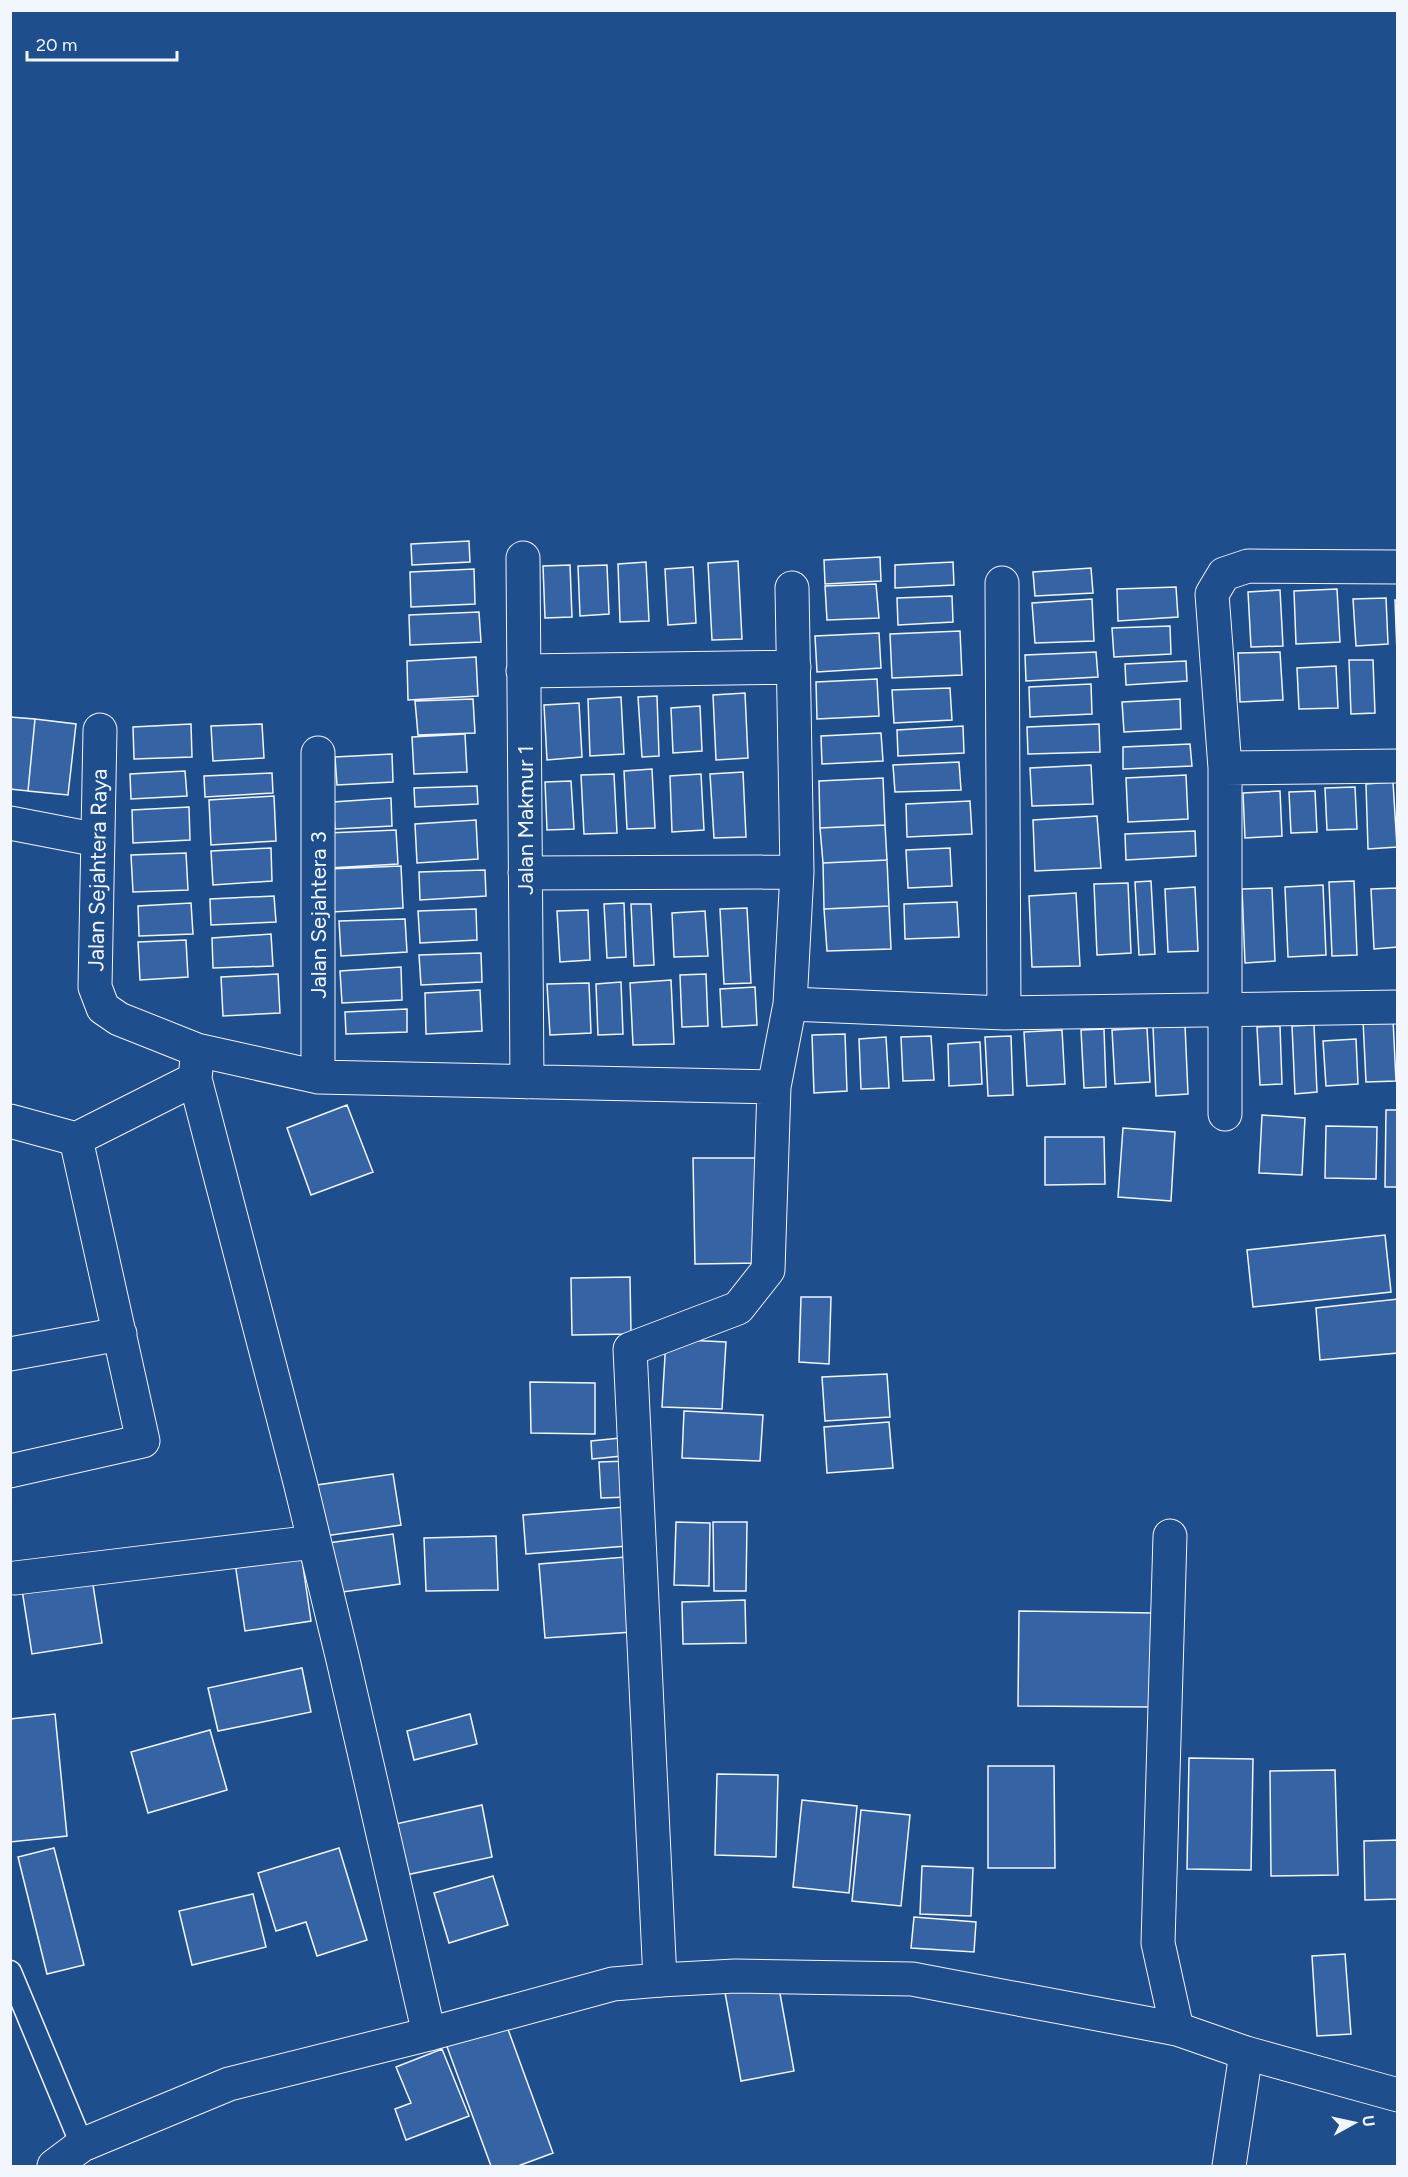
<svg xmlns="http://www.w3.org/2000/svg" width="1408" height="2177" font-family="Figtree,sans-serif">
<rect width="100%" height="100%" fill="#1f4e8c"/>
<!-- building -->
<path fill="#3563a3" stroke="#f2f6ff" stroke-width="1.5" d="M469 541 470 562 412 565 411 544Z
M880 557 881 581 825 584 824 560Z
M738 561 742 639 712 640 708 563Z
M646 562 649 621 620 622 618 564Z
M953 562 954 585 895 588V565Z
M570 565 572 617 545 618 543 566Z
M607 565 609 614 580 616 578 566Z
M693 567 696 623 668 625 665 569Z
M1091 568 1093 593 1035 596 1033 572Z
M474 569 475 604 411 607 410 572Z
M876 584 879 618 827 620 825 586Z
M1176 587 1178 617 1118 621 1117 589Z
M1337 589 1340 642 1296 644 1294 591Z
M1280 590 1283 646 1251 647 1248 592Z
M952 596 953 622 898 625 897 598Z
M1386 598 1388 644 1356 646 1353 599Z
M1092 599 1094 641 1035 643 1032 603Z
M1395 600H1398L1397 654Z
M479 612 481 642 410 645 409 615Z
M1170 626 1171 654 1114 657 1112 628Z
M960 631 962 675 892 678 890 634Z
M879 633 881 668 817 672 815 636Z
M1096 652 1098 677 1026 681 1025 655Z
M1280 652 1283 700 1240 702 1238 653Z
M476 657 478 696 408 700 407 661Z
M1349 660H1373L1375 713 1351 714Z
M1186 661 1187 681 1126 685 1125 664Z
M1336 666 1338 708 1299 709 1297 668Z
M877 679 879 716 817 719 816 682Z
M1091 684 1092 714 1030 717 1029 687Z
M950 688 952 720 894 723 892 690Z
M745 693 748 758 716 760 713 695Z
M657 696 659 756 642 757 638 697Z
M621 697 624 754 590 756 588 699Z
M473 699 475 733 418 735 415 701Z
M1180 699 1181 729 1124 732 1122 702Z
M579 703 582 757 547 760 544 705Z
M700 706 702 751 673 753 671 708Z
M10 717 35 719 28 791 10 789Z
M35 719 76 724 68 795 28 791Z
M191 724 192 757 134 759 133 727Z
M262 724 264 758 213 761 211 726Z
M1099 724 1100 752 1028 754 1027 727Z
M963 726 964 753 898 756 897 730Z
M881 733 883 761 822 764 821 736Z
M465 734 467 772 414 774 412 737Z
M1190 744 1192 766 1123 769V747Z
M392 754 393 782 337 785 335 757Z
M959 762 961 790 895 792 893 765Z
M1091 765 1093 804 1032 806 1030 768Z
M652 769 655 828 627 829 624 771Z
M185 771 187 796 131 799 130 774Z
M743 772 746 837 714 838 710 774Z
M272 773 273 793 205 797 204 776Z
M614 774 617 833 584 834 581 775Z
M701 774 704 830 672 832 670 776Z
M1186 775 1188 819 1128 822 1126 778Z
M883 778 885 825 820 828 819 781Z
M571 781 574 829 547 830 545 782Z
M1393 782 1397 847 1368 849 1366 784Z
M477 786 478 804 415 807 414 788Z
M1355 787 1357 829 1327 830 1325 788Z
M1280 791 1282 836 1245 838 1243 793Z
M1315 791 1317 832 1291 833 1289 792Z
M274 796 276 841 211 845 209 800Z
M391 798 392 826 335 829 333 802Z
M970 801 972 834 907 837 906 804Z
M189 807 190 840 133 843 132 810Z
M1097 816 1101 868 1035 871 1033 820Z
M476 820 478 859 417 863 415 824Z
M885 825 887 860 823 863 820 828Z
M396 830 398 864 329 868 328 833Z
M1195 831 1196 856 1126 860 1125 834Z
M271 848 272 881 213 885 211 851Z
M950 848 952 886 908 888 906 850Z
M186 853 188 890 133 892 131 855Z
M887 860 889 906 824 909 823 863Z
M401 866 403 908 332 912 329 869Z
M485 870 486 896 420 900 419 872Z
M1151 881 1155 954 1139 955 1135 882Z
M1354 881 1357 955 1332 956 1329 882Z
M1128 883 1131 953 1097 955 1094 884Z
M1323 885 1326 955 1288 957 1285 887Z
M1195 887 1198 951 1168 952 1165 889Z
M1272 888 1275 961 1245 963 1242 889Z
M1398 888V947L1374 949 1371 889Z
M1076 893 1080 966 1032 967 1029 896Z
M274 896 276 922 211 925 210 899Z
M957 902 959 937 905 939 904 904Z
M191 903 193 934 139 936 138 906Z
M624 903 626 957 607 958 604 904Z
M631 904H651L654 965 634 966Z
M889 906 891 949 827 951 824 909Z
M747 908 751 983 724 984 720 909Z
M476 909 477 940 420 943 418 911Z
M588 910 590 960 560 962 557 911Z
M705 911 708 956 674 957 672 913Z
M405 919 407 952 341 956 339 921Z
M271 934 273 966 213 968 212 938Z
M186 940 188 977 140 980 138 942Z
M481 953 482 982 421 985 419 955Z
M401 967 402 1000 342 1003 340 971Z
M278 974 280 1013 223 1016 221 977Z
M706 974 708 1026 682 1027 680 975Z
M671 980 674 1044 633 1045 630 983Z
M621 982 623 1034 598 1035 596 984Z
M589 983 591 1033 550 1035 547 984Z
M755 987 757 1025 722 1027 720 989Z
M480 990 482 1031 426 1034 425 993Z
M407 1009V1032L346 1034 345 1012Z
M1393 1019 1396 1081 1366 1082 1363 1020Z
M1185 1025 1188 1094 1156 1096 1153 1026Z
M1314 1025 1317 1092 1295 1094 1292 1026Z
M1280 1026 1282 1084 1260 1085 1257 1027Z
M1147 1028 1150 1082 1115 1084 1112 1030Z
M1104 1029 1106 1087 1084 1088 1081 1030Z
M1062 1030 1065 1084 1027 1086 1024 1032Z
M845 1034 847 1091 814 1093 812 1035Z
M931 1036 934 1080 903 1081 901 1037Z
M1011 1036 1013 1095 988 1096 985 1037Z
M886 1037 889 1088 861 1089 859 1039Z
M1356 1039 1358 1084 1326 1086 1323 1041Z
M980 1042 982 1084 949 1086 948 1044Z
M347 1105 373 1172 311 1195 287 1128Z
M1386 1110H1398V1187H1385Z
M1262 1115 1305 1118 1302 1175 1259 1173Z
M1326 1126 1377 1127 1376 1179 1325 1178Z
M1123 1128 1175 1132 1171 1201 1118 1197Z
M1045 1137H1104L1105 1184 1045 1185Z
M693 1158H758L760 1263 695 1264Z
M1385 1235 1391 1292 1253 1307 1247 1250Z
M630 1277 631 1334 572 1335 571 1278Z
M801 1297H831L829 1364 799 1362Z
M1398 1299V1353L1320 1360 1316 1308Z
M666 1339 726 1342 722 1409 662 1407Z
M887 1374 890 1417 825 1421 822 1377Z
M530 1382 595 1383V1434L531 1433Z
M684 1411 763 1415 760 1461 682 1458Z
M889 1422 893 1468 827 1473 824 1427Z
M630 1437 632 1455 592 1459 591 1441Z
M628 1461 629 1497 601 1498 599 1462Z
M393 1474 401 1525 318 1537 310 1486Z
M624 1507 627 1546 526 1554 523 1515Z
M676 1522 710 1523 709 1586 674 1585Z
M713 1522H747L746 1591H714Z
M393 1534 400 1584 328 1594 321 1544Z
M496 1536 498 1590 426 1591 424 1538Z
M300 1546 311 1621 245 1631 234 1556Z
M626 1557 633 1632 545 1638 539 1564Z
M91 1572 102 1643 32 1654 21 1583Z
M745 1600 746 1643 683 1644 682 1602Z
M1019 1611 1155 1613 1154 1707 1018 1706Z
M302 1668 311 1712 218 1731 208 1688Z
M55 1714 67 1836 10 1842V1719Z
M470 1714 477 1744 414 1760 407 1731Z
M210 1730 227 1790 148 1813 131 1752Z
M1189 1758 1253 1759 1251 1870 1187 1869Z
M988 1766H1054L1055 1868H988Z
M1335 1770 1338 1875 1271 1876 1270 1771Z
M717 1774 778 1775 776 1857 715 1855Z
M802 1800 857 1806 849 1893 793 1887Z
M482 1805 492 1857 401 1876 391 1825Z
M861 1810 910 1815 901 1906 852 1901Z
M1398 1840V1899L1365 1900 1364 1841Z
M54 1848 84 1965 47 1974 18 1857Z
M339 1848 367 1940 317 1956 306 1922 276 1931 258 1873Z
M922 1866 973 1868 971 1916 920 1914Z
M493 1876 508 1925 449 1943 434 1893Z
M253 1894 266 1947 192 1965 179 1911Z
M914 1917 976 1922 974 1952 911 1948Z
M1345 1954 1351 2034 1317 2036 1312 1956Z
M777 1977 794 2071 741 2081 724 1987Z
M505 2021 553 2153 518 2166H491L446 2044Z
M442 2049 469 2116 406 2140 395 2109 411 2103 396 2067Z"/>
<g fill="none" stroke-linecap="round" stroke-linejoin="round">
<defs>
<path id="lane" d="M10 1972 82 2145"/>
<path id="street" d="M523 558 527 1082
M1002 583 1004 1013
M523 671 794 667
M100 730 95 987 103 1008 119 1019 197 1050 318 1077 774 1087
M318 753V1077
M1225 768 1398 766
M10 823 98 840
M525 873 797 872
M790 1004 1004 1013 1398 1007
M195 1079 300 1482 343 1660 429 2034
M1225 1114V768L1212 594 1224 574 1248 566 1398 567
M10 1121 76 1139
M10 1354 120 1334
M10 1471 143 1441 76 1139 195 1079 197 1058
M1170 1536 1158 1943 1177 2029
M15 1578 314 1542
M660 1980 630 1349 738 1308 768 1270 774 1087 790 1004 797 872 792 588
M1229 2166 1246 2053"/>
<path id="secondary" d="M54 2166 82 2145 229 2084 429 2034 613 1984 660 1980 735 1976 912 1979 1177 2029 1246 2053 1398 2095"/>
</defs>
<!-- lane casing -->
<use href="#lane" stroke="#f2f6ff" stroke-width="25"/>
<!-- street casing -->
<use href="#street" stroke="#f2f6ff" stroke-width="35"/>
<!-- secondary casing -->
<use href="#secondary" stroke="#f2f6ff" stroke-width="35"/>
<!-- lane -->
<use href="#lane" stroke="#1f4e8c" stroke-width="22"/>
<!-- street -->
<use href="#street" stroke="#1f4e8c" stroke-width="33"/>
<!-- secondary -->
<use href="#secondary" stroke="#1f4e8c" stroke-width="33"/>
</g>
<g text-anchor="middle" stroke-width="4.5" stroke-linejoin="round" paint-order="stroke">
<!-- street labels -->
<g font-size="22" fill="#f2f6ff" stroke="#1f4e8c">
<text transform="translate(525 820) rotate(-90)" y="8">Jalan Makmur 1</text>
<text transform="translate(97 870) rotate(-89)" y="8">Jalan Sejahtera Raya</text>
<text transform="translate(318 915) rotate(-90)" y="8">Jalan Sejahtera 3</text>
</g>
</g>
<!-- border -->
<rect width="1408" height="2177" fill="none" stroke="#f2f6ff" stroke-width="24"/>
<!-- north arrow -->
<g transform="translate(1354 2123) rotate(82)" stroke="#1f4e8c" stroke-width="4.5" paint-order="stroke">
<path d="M0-4.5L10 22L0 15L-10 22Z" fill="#f2f6ff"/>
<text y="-9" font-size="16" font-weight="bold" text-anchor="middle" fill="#f2f6ff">U</text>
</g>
<!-- scale -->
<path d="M27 51v9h150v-9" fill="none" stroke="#f2f6ff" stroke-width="3"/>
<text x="36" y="51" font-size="18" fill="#f2f6ff" stroke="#1f4e8c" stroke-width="4.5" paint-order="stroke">20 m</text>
</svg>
